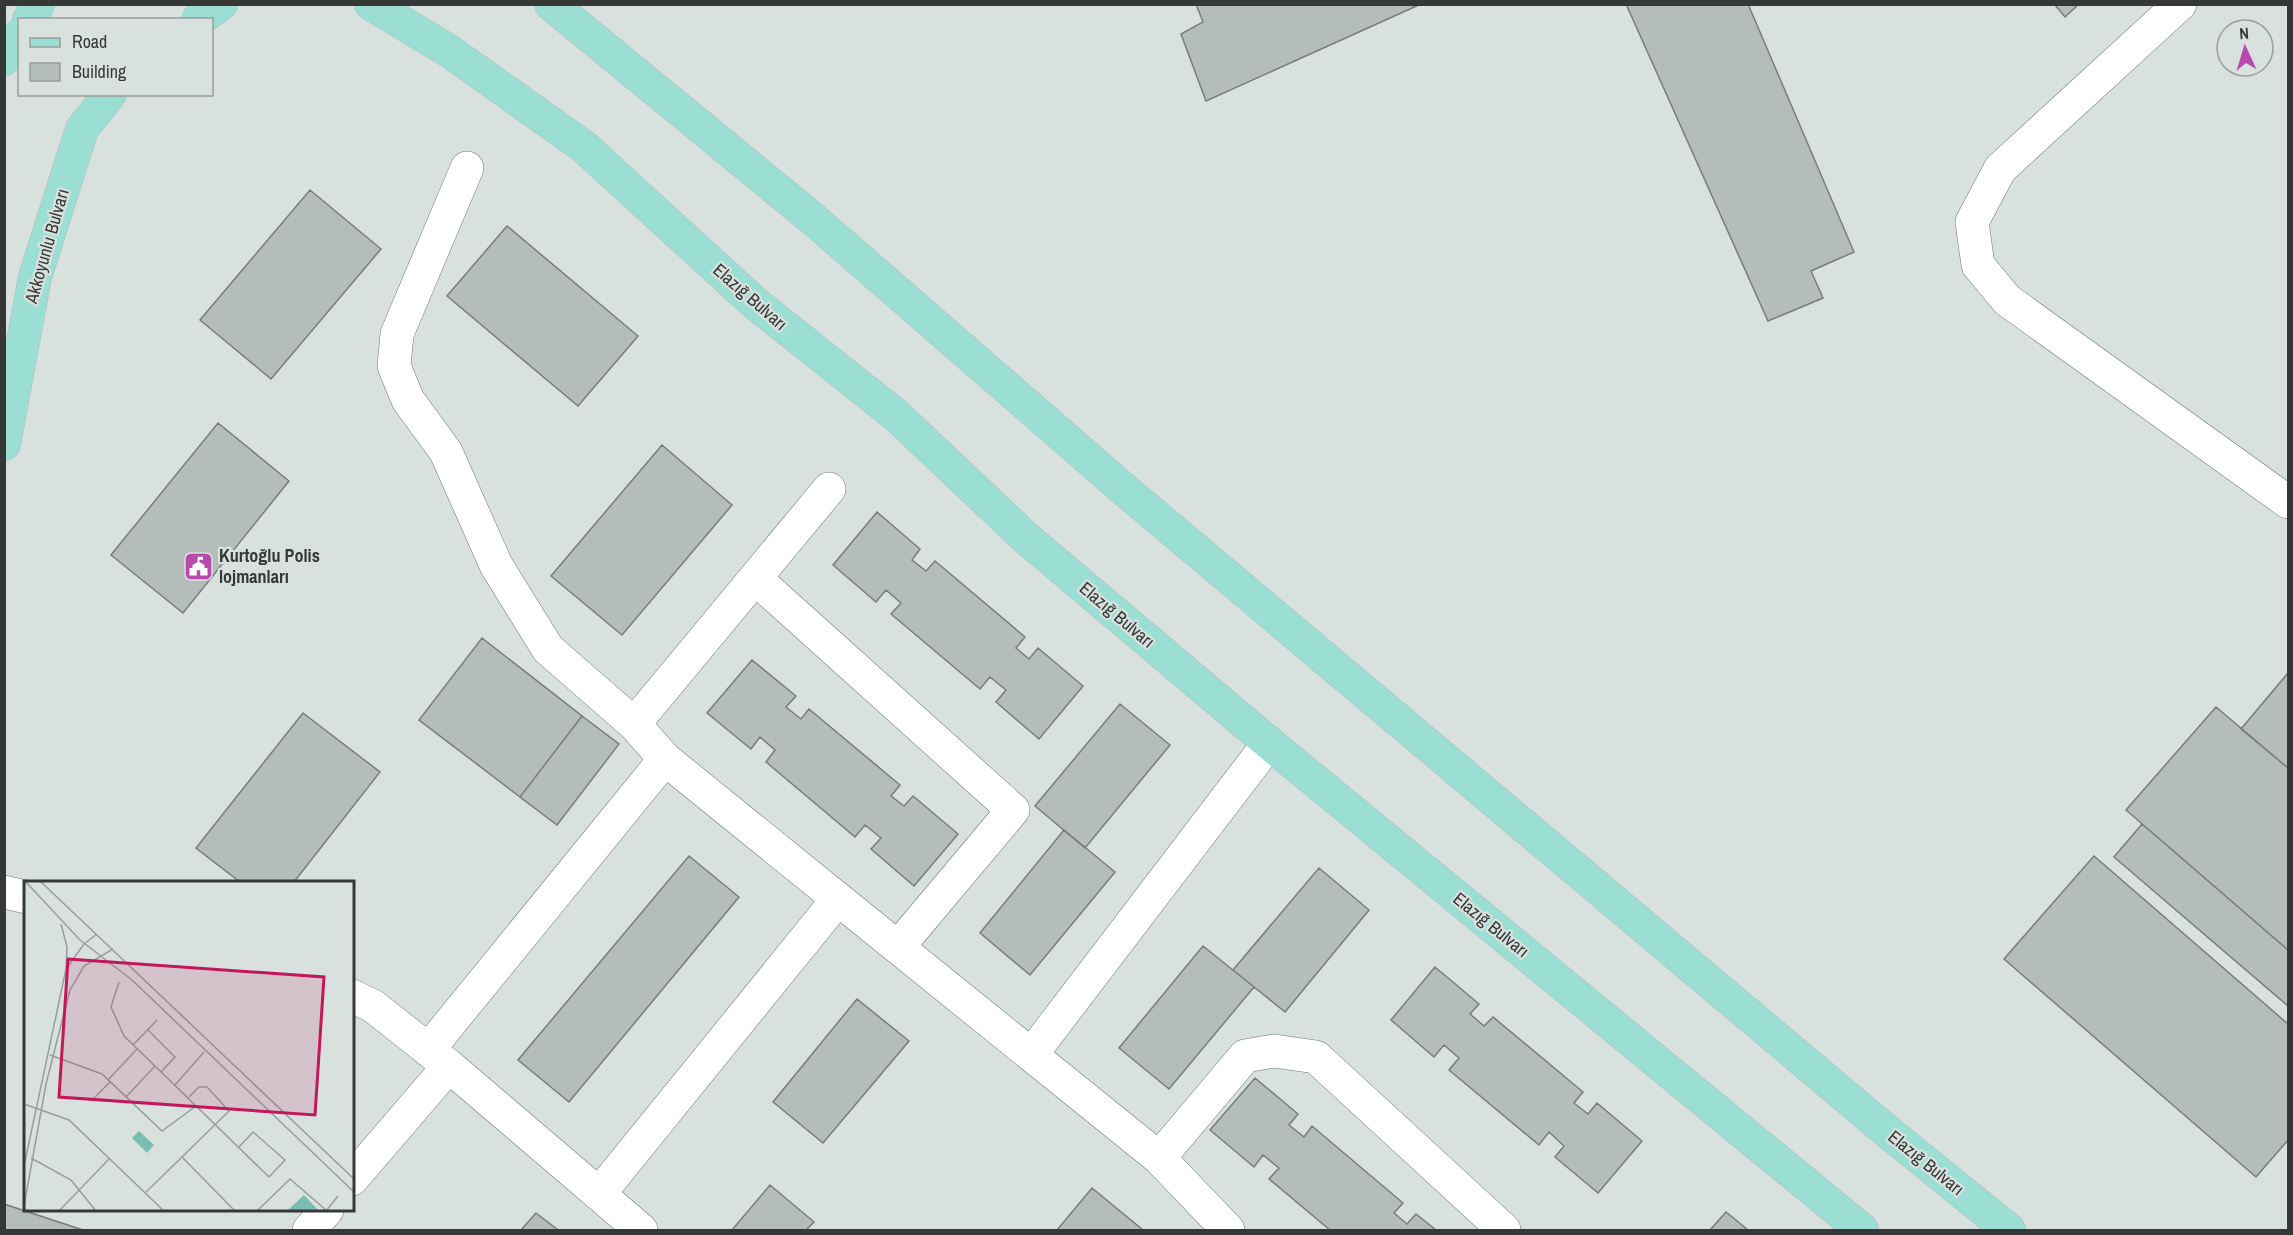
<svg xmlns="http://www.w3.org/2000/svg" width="2293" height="1235" font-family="'Archivo Narrow',sans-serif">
<rect width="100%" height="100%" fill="#d9e1df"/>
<!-- building -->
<path fill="#b5bdbb" stroke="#767d7c" stroke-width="1.5" d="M1196 4H1421L1206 101 1181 34 1203 22Z
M1626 4H1748L1854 252 1811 271 1823 298 1768 321Z
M2054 4H2079L2065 17Z
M310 190 381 249 271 379 200 320Z
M507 226 638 336 578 406 447 296Z
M218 423 289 481 183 613 111 555Z
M662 445 732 505 622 635 551 576Z
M877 512 920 549 912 560 926 571 935 561 1025 637 1016 648 1029 659 1038 648 1083 686 1039 739 996 702 1006 690 990 677 980 689 891 614 901 603 886 590 876 602 833 565Z
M482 638 582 716 520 797 419 720Z
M752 660 796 696 786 707 801 719 809 709 900 785 891 796 904 806 913 796 958 834 914 886 871 849 881 838 865 825 855 837 766 762 775 750 760 737 751 749 707 713Z
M2288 673V768L2241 729Z
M1120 704 1170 745 1085 848 1035 806Z
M2216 707 2288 768V950L2126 810Z
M303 713 380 772 294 882H240L196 848Z
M582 716 619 744 557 825 520 797Z
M2142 824 2288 950V1006L2114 857Z
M1064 830 1115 872 1030 975 980 933Z
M689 856 739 897 569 1102 518 1060Z
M2094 856 2288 1024V1140L2256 1177 2004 959Z
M1319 868 1369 910 1285 1012 1233 970Z
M1203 946 1254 987 1169 1089 1119 1048Z
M1435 967 1479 1004 1470 1014 1484 1026 1493 1017 1583 1092 1574 1103 1588 1114 1597 1103 1642 1141 1598 1193 1555 1157 1564 1146 1549 1132 1539 1145 1449 1070 1459 1058 1444 1045 1434 1057 1391 1020Z
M857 999 909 1041 823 1143 773 1102Z
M1255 1078 1298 1114 1289 1125 1304 1137 1312 1126 1403 1203 1394 1213 1407 1224 1416 1214 1436 1230H1330L1269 1179 1279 1168 1263 1155 1254 1167 1210 1130Z
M770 1185 814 1222 806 1230H732Z
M1092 1188 1143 1230H1057Z
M4 1204 83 1230H4Z
M1726 1212 1748 1230H1710Z
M536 1213 558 1230H521Z"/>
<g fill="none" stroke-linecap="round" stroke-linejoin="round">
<defs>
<path id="minor" d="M2180 4 2000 169 1972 222 1978 265 2007 300 2288 502
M467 168 397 334 394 366 408 400 446 452 496 565 548 649 634 724 665 759 838 899
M756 579 1013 810 898 947
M634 724 829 489
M4 892 26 897
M352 996 373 1006 449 1066 641 1230
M428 1050 665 759
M1031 1055 1269 743
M1159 1158 1245 1056 1274 1051 1316 1057 1504 1230
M352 1179 449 1066
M599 1194 838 899 1159 1158 1228 1230
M309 1230 327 1210"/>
<path id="major" d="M371 4 449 51 583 146 756 304 897 416 1026 538 1269 743 1862 1230
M551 4 813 219 1120 486 1888 1132 2009 1230
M29 20 38 4
M198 20 221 4
M4 59 20 35
M4 444 35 277 82 129 110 94"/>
</defs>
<!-- minor casing -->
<use href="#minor" stroke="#6e7573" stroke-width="34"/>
<!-- major casing -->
<use href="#major" stroke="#babbbb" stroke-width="34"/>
<!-- minor -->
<use href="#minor" stroke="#fff" stroke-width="33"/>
<!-- major -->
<use href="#major" stroke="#9bded4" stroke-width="33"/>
</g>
<!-- icons -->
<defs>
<symbol id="civic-square" viewBox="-11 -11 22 22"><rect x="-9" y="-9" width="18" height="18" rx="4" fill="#b64bac" stroke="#d9e1df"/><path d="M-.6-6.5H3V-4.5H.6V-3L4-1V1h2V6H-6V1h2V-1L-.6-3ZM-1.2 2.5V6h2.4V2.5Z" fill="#fff"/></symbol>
</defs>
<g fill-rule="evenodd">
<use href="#civic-square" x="182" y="550" width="33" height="33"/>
</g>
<g text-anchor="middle" stroke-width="4.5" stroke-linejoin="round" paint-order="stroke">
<!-- street labels -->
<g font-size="18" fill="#353837" stroke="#d9e1df">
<text transform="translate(47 246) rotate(-74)" y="6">Akkoyunlu Bulvarı</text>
<text transform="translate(750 297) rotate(41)" y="6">Elazığ Bulvarı</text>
<text transform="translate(1117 615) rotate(40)" y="6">Elazığ Bulvarı</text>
<text transform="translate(1491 925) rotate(39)" y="6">Elazığ Bulvarı</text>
<text transform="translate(1926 1163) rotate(39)" y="6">Elazığ Bulvarı</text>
</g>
<!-- poi labels -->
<g font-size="18" font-weight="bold" fill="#353837" stroke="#d9e1df" text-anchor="start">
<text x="219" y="562">Kurtoğlu Polis<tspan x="219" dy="21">lojmanları</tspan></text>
</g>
</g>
<!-- overview -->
<g transform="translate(24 881)">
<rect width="330" height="330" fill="#d9e1df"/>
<path d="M115 250 130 264 123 272 108 257ZM280 314 295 330H263Z" fill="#7cbdb1"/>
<path fill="none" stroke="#979d9c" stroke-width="1.5" d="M1 0 56 59 108 99 330 311M16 0 330 298M42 88 60 63 73 53M95 101 87 126 100 155 131 185M124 149 151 176 137 191M109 164 133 139M26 174 78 193 138 250 172 225M84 199 113 168M151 204 180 171M102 216 131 185 245 296 261 279 229 251 215 266M165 216 175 206H183L205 230 158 276 211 330M67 220 86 201M0 223 45 239 140 330M7 277 47 299 72 330M0 285 42 88 43 66 37 43M122 311 158 276M0 325 22 203 46 109 60 85 89 68M35 330 85 278M233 330 266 298 302 329M302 330 314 315"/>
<path fill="#c2185b" fill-opacity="0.15" stroke="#c2185b" stroke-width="3" d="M44 78 300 96 291 234 35 216Z"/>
<rect width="330" height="330" fill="none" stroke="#353837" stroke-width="3"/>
</g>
<!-- border -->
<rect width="2293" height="1235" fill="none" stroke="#353837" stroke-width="12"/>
<!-- legend -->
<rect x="18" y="18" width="195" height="78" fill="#d9e1df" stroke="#979d9c" stroke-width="1.5"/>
<rect x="30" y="38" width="30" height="9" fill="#9bded4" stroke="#979d9c" stroke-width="1.5"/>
<text x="72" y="48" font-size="18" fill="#353837">Road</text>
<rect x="30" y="63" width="30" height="18" fill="#b5bdbb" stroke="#979d9c" stroke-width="1.5"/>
<text x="72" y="78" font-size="18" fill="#353837">Building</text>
<!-- north arrow -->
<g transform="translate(2245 48) rotate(356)"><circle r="28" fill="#d9e1df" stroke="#979d9c" stroke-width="1.5"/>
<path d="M0-4.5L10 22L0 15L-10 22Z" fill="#b64bac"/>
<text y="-9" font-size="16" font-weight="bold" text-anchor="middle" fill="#353837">N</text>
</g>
</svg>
